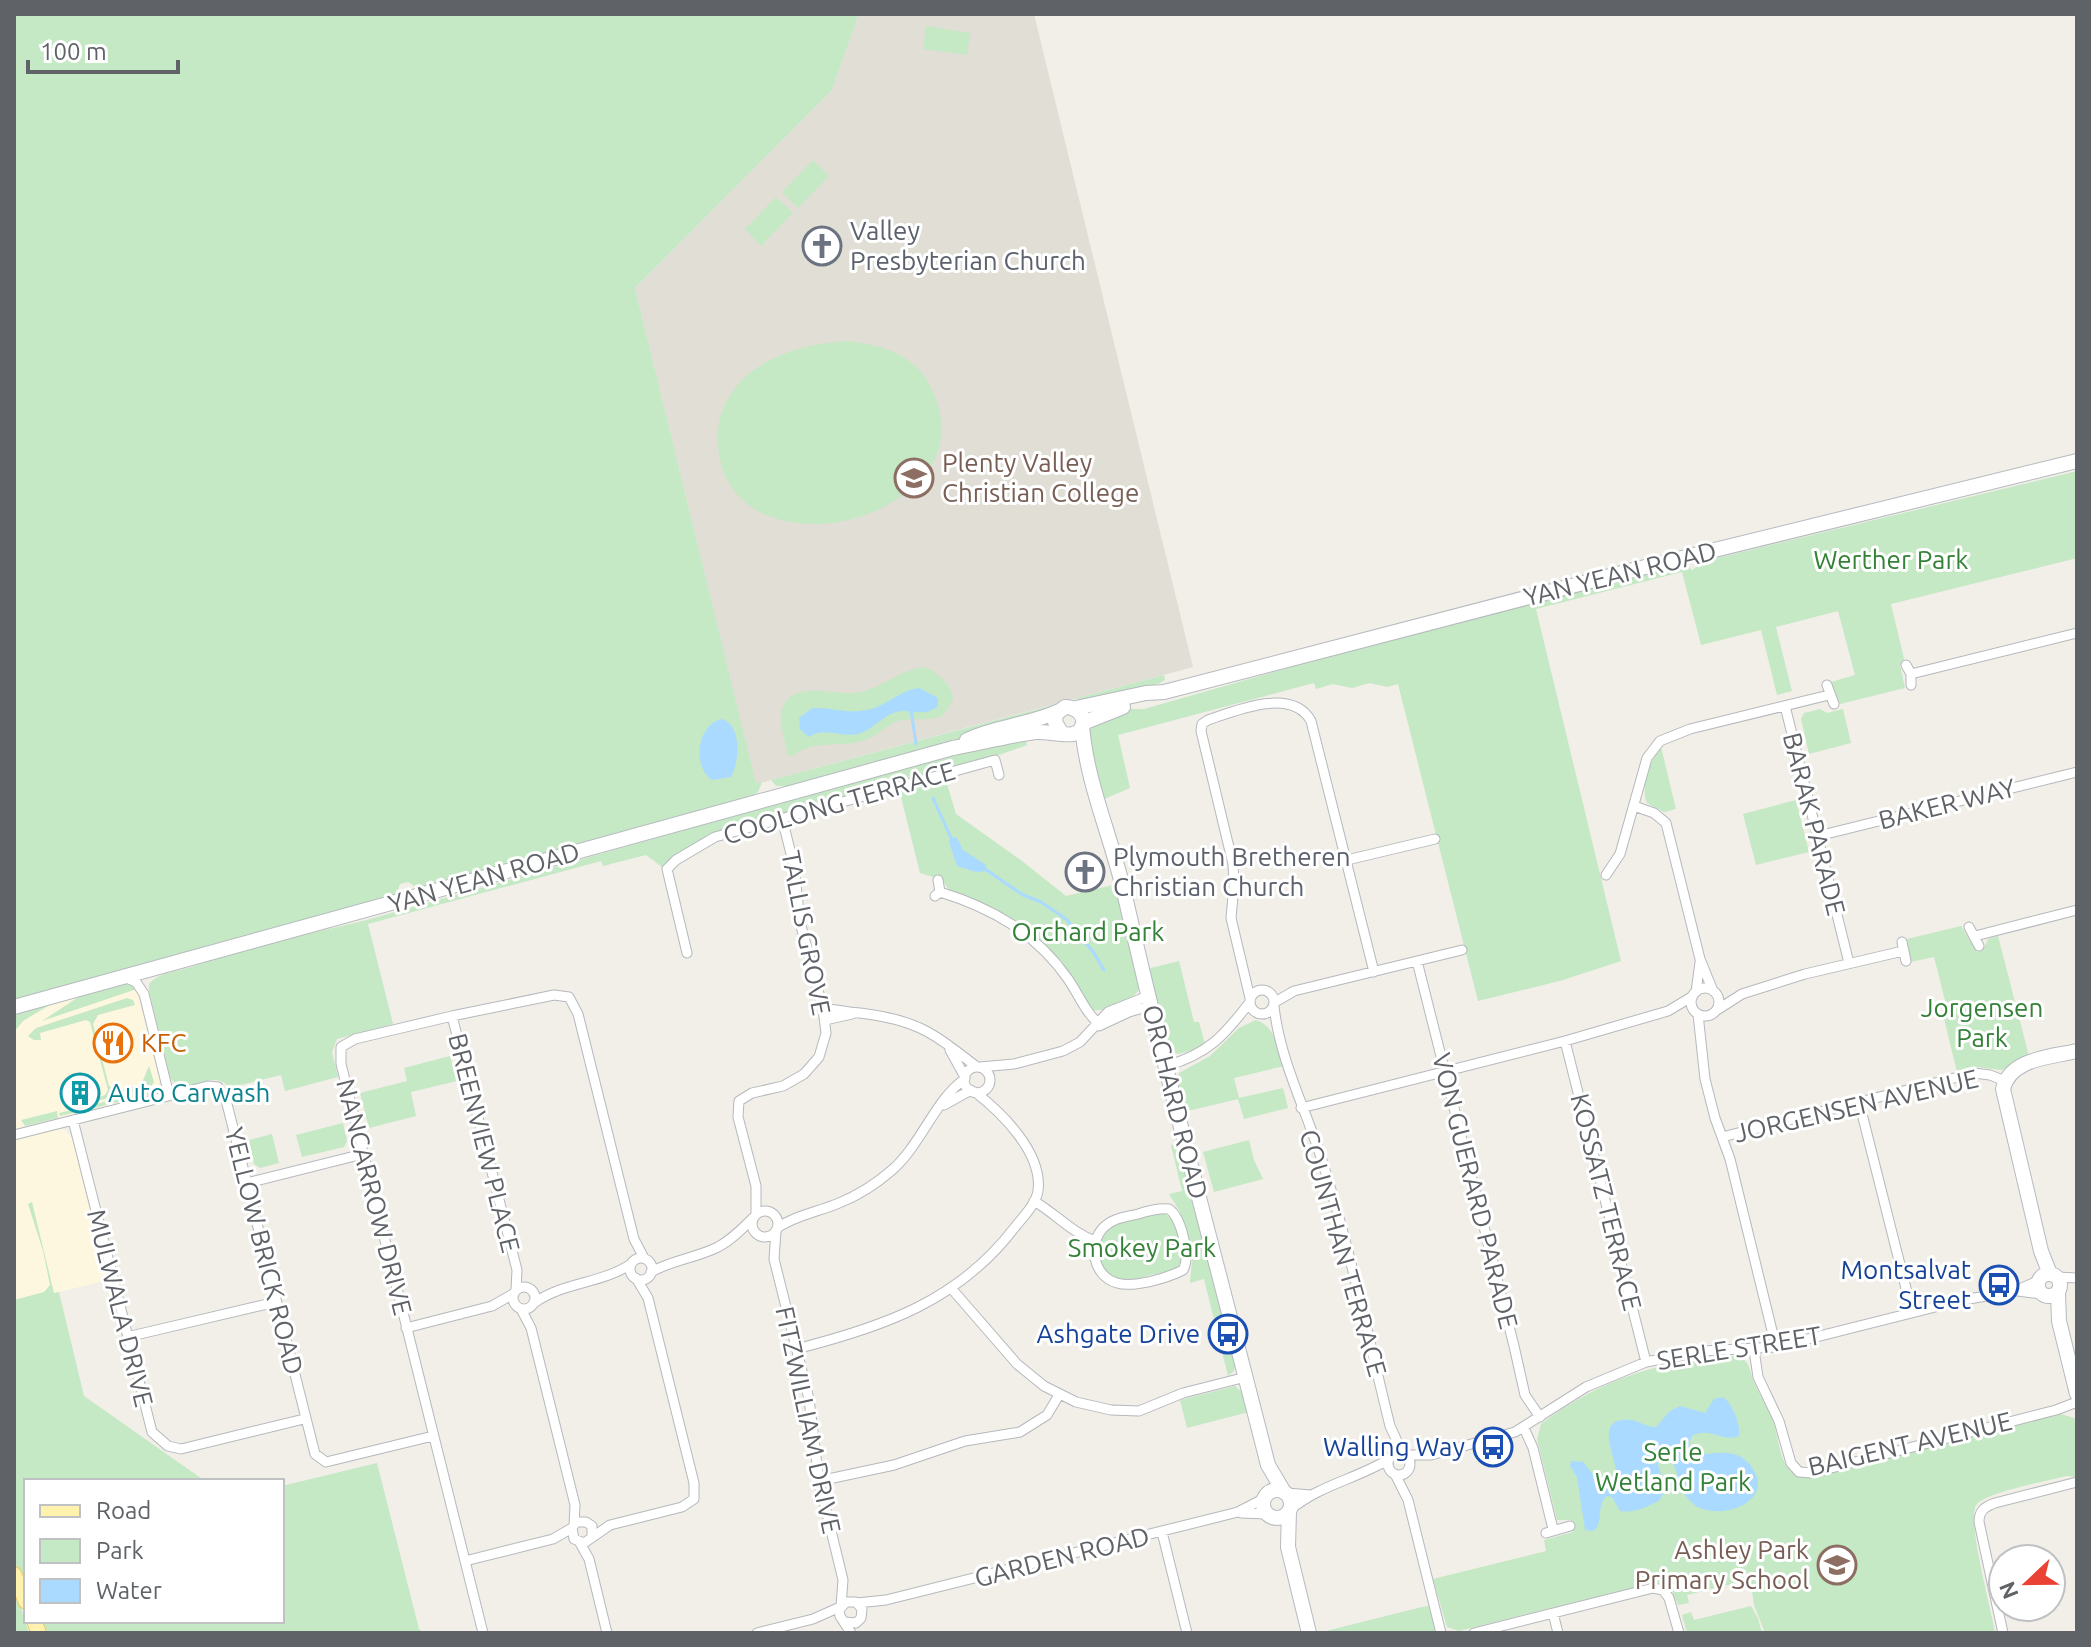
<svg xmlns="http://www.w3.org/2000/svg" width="2091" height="1647" font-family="Ubuntu,sans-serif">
<rect width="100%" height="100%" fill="#f1efe8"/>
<!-- commercial -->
<path fill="#fef7e0" d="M119 983 136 987 160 1080 157 1091 14 1129V1012Z
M59 1129 65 1130 72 1138 108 1280 14 1303V1140Z"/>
<!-- education -->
<path fill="#e1ded6" d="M859 14H1034L1193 667 756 784 635 288 832 90Z"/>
<!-- green -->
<path fill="#c5e8c5" d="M14 14H859L832 90 635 288 756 783 762 782 758 792 748 798 424 888 416 887 408 882 400 884 397 892 387 899 14 1000Z
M926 26 970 33 967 55 923 49Z
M813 160 829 176 798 208 782 192Z
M776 197 793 213 761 246 745 229Z
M848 341C898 347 928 362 940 413 944 431 941 450 931 466 898 517 817 539 762 513 742 504 726 485 721 464 701 381 778 344 848 341Z
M2077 471V558L1891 604 1905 663 1900 665 1905 688 1840 704 1831 682 1855 675 1838 611 1776 627 1792 691 1777 695 1761 630 1701 645 1682 572 1536 609 1621 961 1563 980 1478 1001 1398 684 1387 687 1370 683 1352 688 1333 684 1316 689 1314 683 1118 735 1130 788 1102 800 1088 735 1092 725 1129 709H1144L1305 663 1634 577 1681 565H1687L1692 570 1705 561Z
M924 667C934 670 953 685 953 698 952 704 946 711 942 716 927 722 913 717 898 721 886 725 877 736 865 740 840 749 815 738 793 756L787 755C787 742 780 731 781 718 783 674 837 698 860 692 884 687 900 670 924 667Z
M1164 675 1165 680 1160 683 1091 702 1074 699Z
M1057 704 1055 707 948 743 788 786H776L771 780Z
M1820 709 1827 713 1843 709 1851 743 1809 754 1801 719 1804 713Z
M1025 738 1027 745 999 755 718 831 671 858 662 867 646 855 603 866 601 861 368 924 393 1024 337 1039 332 1052 338 1077 285 1091 281 1075 229 1088C213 1065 184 1101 170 1077L149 991V984C159 972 180 971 194 966 251 946 308 934 367 920L960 752Z
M1661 747 1676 809 1664 812 1647 803C1640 786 1650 761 1661 747Z
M945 777 956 814 1022 861 1066 896 1117 884 1140 988C1134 1000 1106 1012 1093 1010L1044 944 1029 931 996 909 949 890 938 874 933 877 920 873 901 797 903 789Z
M1796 800 1809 852 1756 865 1743 814Z
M1961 926 1977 952 1983 950 1988 939 1998 936 2029 1056 2002 1070 1977 1067 1957 1072 1942 1010 1947 1008 1934 957 1910 962 1907 939Z
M1179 961 1194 1022H1199L1205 1044 1194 1050 1178 1054 1167 1047 1147 969Z
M119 983 133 984 137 989 42 1021 83 994Z
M127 998 133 1000 135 1005 98 1015 93 1024 109 1086 119 1090 141 1085 149 1066 154 1082 150 1088 93 1102 92 1100 105 1095 108 1090 90 1022 86 1020 40 1033 41 1040H34L28 1036 36 1028Z
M53 1003 23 1021 14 1032V1012Z
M1256 1020C1275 1026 1279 1049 1284 1066L1234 1078 1239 1098 1283 1088 1288 1108 1244 1119 1238 1099 1188 1111C1183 1098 1173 1091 1179 1073L1210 1056 1239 1028Z
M450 1056 457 1081 411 1092 416 1116 369 1128 360 1093 407 1081 404 1068Z
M156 1089 151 1094 60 1116 59 1113Z
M57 1111 58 1118 25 1126 21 1120Z
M343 1123 347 1141 344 1147 302 1157 296 1135Z
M272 1134 279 1163 260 1168 254 1164 249 1140Z
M1249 1140 1254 1160 1263 1179 1214 1192 1203 1152Z
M1181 1143 1236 1362 1234 1371 1228 1376 1204 1279 1190 1283 1192 1260 1180 1212 1169 1194 1182 1191 1171 1145Z
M32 1202 54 1293 59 1292 84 1396 205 1481H26V1589L14 1560V1300L44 1292 50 1285 43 1251 28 1204Z
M1163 1213C1178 1218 1185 1251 1179 1266 1171 1272 1160 1273 1150 1275 1140 1278 1129 1282 1119 1279 1095 1272 1091 1237 1114 1225 1127 1218 1148 1215 1163 1213Z
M1735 1356C1751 1359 1749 1371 1755 1384 1760 1396 1768 1406 1772 1418 1779 1434 1778 1466 1796 1475 1807 1481 1822 1475 1833 1472L2061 1414 2074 1418 2077 1422V1477L2066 1476C2048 1481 1988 1492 1977 1504 1965 1516 1992 1611 1995 1633H1765L1754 1605 1751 1584H1746L1744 1581 1687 1595 1689 1603 1678 1605 1670 1587 1656 1582 1459 1631 1447 1627 1433 1579 1546 1551 1544 1540 1573 1532 1571 1520H1557L1537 1439 1541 1424C1599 1380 1662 1359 1735 1356Z
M1235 1386 1243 1393 1249 1412 1187 1428 1180 1400Z
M377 1463 419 1629 424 1633H46L40 1621H282V1486Z
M14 1587 29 1633H17L14 1622Z
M1429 1606 1436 1633H1318L1422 1607Z
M1751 1606 1758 1618 1762 1633H1687L1682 1615 1691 1612 1694 1620Z"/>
<!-- water -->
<path fill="#aadaff" d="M919 688 938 698V706C925 718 911 708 896 712 882 716 873 730 858 734 841 738 825 726 809 737L800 729 799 718 812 708C834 707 846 715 871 709 889 704 901 690 919 688Z
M721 719C742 724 740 761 731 777L712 780C692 766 697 726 721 719Z
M951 837 957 838 963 850 986 865 987 871 976 872 957 866 949 842Z
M1723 1397C1733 1404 1741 1426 1739 1436 1723 1443 1709 1426 1692 1436L1689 1444 1697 1454C1709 1454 1722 1451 1734 1454 1742 1456 1749 1462 1753 1469 1776 1504 1713 1524 1691 1502 1678 1489 1679 1471 1670 1457L1661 1454 1657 1461 1665 1489 1660 1500C1648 1507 1634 1513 1620 1511L1612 1497 1606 1496C1596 1507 1604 1521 1594 1531L1585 1530 1577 1477 1570 1466 1571 1461 1583 1462 1598 1481 1609 1485 1616 1471C1615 1455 1593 1416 1631 1420 1641 1421 1646 1428 1656 1427L1670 1411 1680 1406 1705 1413 1714 1399Z"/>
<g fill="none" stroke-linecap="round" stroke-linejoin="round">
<!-- stream -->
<path stroke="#aadaff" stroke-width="3" d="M911 710 916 744
M933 798 951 838
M985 869 1023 895 1041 902 1066 919 1094 953 1104 970"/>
<defs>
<path id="street" d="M1906 665 1911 674V685
M1911 674 2077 633
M1827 685 1834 704
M1785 706 1849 963
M1634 806 1654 813 1666 823 1700 959 1713 991
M1818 836 2077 772
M1347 860 1435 839
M1606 875 1620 854 1647 758 1660 741 1690 729 1829 695
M940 892C992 908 1036 933 1068 979 1079 995 1085 1012 1100 1025
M935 896 940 892 938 880
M1969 927 1979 946
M1975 936 2077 910
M1902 942 1906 961
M687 953 667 869 676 860 715 837 995 760 999 775
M1417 961 1514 1346 1525 1395 1540 1417
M124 977 136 982 144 994 169 1095
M1691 1002a14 14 0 1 1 28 0a14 14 0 1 1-28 0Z
M1250 1002a12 12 0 1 1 24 0a12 12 0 1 1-24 0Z
M1696 992 1700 962
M1250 998 1231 918 1234 885 1233 864 1201 731 1202 724 1208 720C1237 710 1292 687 1311 721L1374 972
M1275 1002 1294 991 1462 950
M1274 1006C1280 1063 1309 1115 1325 1170 1351 1253 1369 1341 1390 1426L1403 1454
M823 1009C836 1009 847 1012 860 1013 917 1020 932 1032 977 1067
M1717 1010 1742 994 1805 974 1903 951
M1698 1014 1705 1079 1715 1118 1730 1159 1776 1347
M452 1016 517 1270 516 1290
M825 1020 852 1014
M1099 1026 1129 1012 1150 1006
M1565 1041 1646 1362
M950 1050 965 1077
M1166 1066C1208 1054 1224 1036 1250 1002
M980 1067 1014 1064 1063 1051 1080 1042 1108 1012 1148 996
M964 1080a13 13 0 1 1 26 0a13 13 0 1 1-26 0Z
M1859 1102 1912 1312
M944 1105 971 1090
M1301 1108 1565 1041 1668 1011 1693 996
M73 1120 152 1432 168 1446 181 1449 304 1419
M14 1135 208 1086 218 1087 226 1100 315 1454 326 1462 433 1436
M1722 1137 1974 1073 1990 1075 2005 1081
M247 1183 363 1154
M1034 1201C1056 1214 1071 1232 1095 1241
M1169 1209C1181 1217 1191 1256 1183 1270 1167 1278 1135 1288 1117 1283 1093 1276 1087 1244 1104 1227 1113 1218 1126 1217 1138 1214 1148 1211 1158 1208 1169 1209Z
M752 1224a13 13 0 1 1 26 0a13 13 0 1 1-26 0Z
M756 1215V1186L738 1117 739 1101 752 1093 783 1086 804 1074 819 1057 826 1033 823 1009 800 922 794 866 782 818
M777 1228C796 1215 818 1212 839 1203 859 1195 876 1184 892 1170 921 1145 936 1098 965 1079
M776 1231 774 1259 809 1399 819 1481 843 1580 841 1606
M630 1269a11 11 0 1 1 22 0a11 11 0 1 1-22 0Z
M651 1272C672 1260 696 1258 718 1247 731 1240 742 1229 753 1218
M2057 1277 2077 1278
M513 1298a11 11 0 1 1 22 0a11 11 0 1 1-22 0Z
M951 1288 1017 1364 1044 1386 1076 1402 1111 1410 1139 1411 1183 1393 1246 1377
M2018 1291 2041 1294
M534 1303C563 1282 601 1284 631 1264
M521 1309 531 1328 575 1505 574 1525
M406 1328 492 1306 513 1294
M127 1337 276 1302
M796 1349C883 1327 959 1301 1015 1227 1023 1217 1036 1204 1038 1191 1043 1153 1002 1113 975 1092
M1754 1350 1758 1377 1779 1421 1791 1463 1799 1472 1812 1473 2056 1410 2077 1402
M1524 1428 1533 1448 1553 1529
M1388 1464a11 11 0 1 1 22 0a11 11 0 1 1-22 0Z
M1405 1455H1431L1515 1432 1586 1387 1646 1362 1704 1351 1776 1347 1963 1300 2015 1291 2038 1281
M1395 1474 1408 1500 1441 1633
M819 1481 894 1465 965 1441 1020 1432 1047 1415 1059 1395
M1286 1493 1311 1495
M1290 1510C1319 1485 1357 1479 1389 1459
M1241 1513 1268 1514
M1162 1532 1187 1633
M1546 1533 1570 1526
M592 1537V1526L586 1522H576L572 1528 574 1539 584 1543 610 1525 682 1507 694 1499V1483L648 1298 636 1278
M580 1543 589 1559 607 1633
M465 1561 553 1539 572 1528
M857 1603 886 1600 1238 1512 1265 1498
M1553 1613 1558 1633
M845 1622 856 1623 861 1618 862 1609 856 1602H846L839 1610 840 1616 851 1633
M483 1633 341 1064V1047L355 1039 452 1016 554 995 569 997 578 1014 634 1239 644 1258
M757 1633 813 1619 840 1607
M1474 1633 1653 1588 1663 1590 1669 1598 1679 1633
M2003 1633 1979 1522C1979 1511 1984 1507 1995 1503L2077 1482"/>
<path id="secondary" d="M1076 708 1146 693 1164 692 1637 569 2077 461
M1083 723 1123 707
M1082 726C1087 785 1112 838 1125 896 1168 1086 1220 1275 1268 1465L1284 1492
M967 740C997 726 1029 725 1059 711
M14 1007 953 748C980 743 1007 736 1035 732 1046 731 1066 736 1073 734 1091 729 1084 707 1065 707L1056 714 1055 722 1061 732
M2038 1285a11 11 0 1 1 22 0a11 11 0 1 1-22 0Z
M2050 1274 2041 1251 2003 1089C2010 1058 2052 1057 2077 1051
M2058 1293 2059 1321 2077 1394
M1263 1504a14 14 0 1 1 28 0a14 14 0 1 1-28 0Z
M1289 1511 1288 1547 1309 1633"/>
<path id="primary" d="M14 1574 26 1602
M34 1621 39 1633"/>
</defs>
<!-- street casing -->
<use href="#street" stroke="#b5b8bc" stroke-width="11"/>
<!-- secondary casing -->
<use href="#secondary" stroke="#b6babf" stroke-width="16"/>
<!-- primary casing -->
<use href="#primary" stroke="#f2c960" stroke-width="16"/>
<!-- street -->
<use href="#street" stroke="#fff" stroke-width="9"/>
<!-- secondary -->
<use href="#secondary" stroke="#fff" stroke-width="14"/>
<!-- primary -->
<use href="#primary" stroke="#fff2af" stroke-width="14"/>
</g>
<!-- icons -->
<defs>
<symbol id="church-ring" viewBox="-11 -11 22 22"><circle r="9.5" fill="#fff" stroke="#6b7280" stroke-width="1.5"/><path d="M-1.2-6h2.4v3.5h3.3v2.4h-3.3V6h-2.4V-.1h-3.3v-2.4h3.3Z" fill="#6b7280"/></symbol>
<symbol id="school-ring" viewBox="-11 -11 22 22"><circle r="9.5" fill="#fff" stroke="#8d6e63" stroke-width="1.5"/><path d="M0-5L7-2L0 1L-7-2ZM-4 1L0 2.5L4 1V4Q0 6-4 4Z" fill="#8d6e63"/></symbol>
<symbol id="restaurant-ring" viewBox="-11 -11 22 22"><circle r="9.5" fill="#fff" stroke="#e8710a" stroke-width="1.5"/><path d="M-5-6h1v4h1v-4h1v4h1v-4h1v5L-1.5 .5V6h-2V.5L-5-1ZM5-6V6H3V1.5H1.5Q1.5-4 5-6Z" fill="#e8710a"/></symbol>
<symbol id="building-ring" viewBox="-11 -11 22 22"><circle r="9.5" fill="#fff" stroke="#0f9aa8" stroke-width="1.5"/><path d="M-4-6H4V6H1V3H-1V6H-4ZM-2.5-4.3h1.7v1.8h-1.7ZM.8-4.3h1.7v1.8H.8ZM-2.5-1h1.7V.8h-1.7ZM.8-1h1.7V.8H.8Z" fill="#0f9aa8"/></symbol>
<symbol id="bus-ring" viewBox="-11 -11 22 22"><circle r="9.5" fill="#fff" stroke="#1a4fb4" stroke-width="1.5"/><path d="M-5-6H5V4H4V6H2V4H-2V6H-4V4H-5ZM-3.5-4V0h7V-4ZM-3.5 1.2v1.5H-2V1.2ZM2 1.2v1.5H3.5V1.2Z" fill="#1a4fb4"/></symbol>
</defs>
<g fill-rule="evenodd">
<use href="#church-ring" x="800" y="224" width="44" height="44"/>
<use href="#school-ring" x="892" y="456" width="44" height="44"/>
<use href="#church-ring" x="1063" y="850" width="44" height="44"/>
<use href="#restaurant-ring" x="91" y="1021" width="44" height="44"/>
<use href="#building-ring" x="58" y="1071" width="44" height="44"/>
<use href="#bus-ring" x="1977" y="1263" width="44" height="44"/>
<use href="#bus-ring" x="1206" y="1312" width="44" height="44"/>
<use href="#bus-ring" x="1471" y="1425" width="44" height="44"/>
<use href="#school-ring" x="1815" y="1543" width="44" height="44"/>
</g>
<g text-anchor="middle" stroke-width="6" stroke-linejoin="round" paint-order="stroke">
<!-- worship labels -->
<g font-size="26" fill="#5b616d" stroke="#fff" text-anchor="start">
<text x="850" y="240">Valley<tspan x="850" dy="30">Presbyterian Church</tspan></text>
<text x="1113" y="866">Plymouth Bretheren<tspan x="1113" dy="30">Christian Church</tspan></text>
</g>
<!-- education labels -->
<g font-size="26" fill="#785e54" stroke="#fff" text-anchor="start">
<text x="942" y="472">Plenty Valley<tspan x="942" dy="30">Christian College</tspan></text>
<text x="1809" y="1559" text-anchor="end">Ashley Park<tspan x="1809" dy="30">Primary School</tspan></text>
</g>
<!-- park labels -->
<g font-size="26" fill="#348238" stroke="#fff">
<text x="1891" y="569">Werther Park</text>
<text x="1088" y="941">Orchard Park</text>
<text x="1982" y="1017">Jorgensen<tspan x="1982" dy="30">Park</tspan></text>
<text x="1142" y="1257">Smokey Park</text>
<text x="1673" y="1461">Serle<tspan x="1673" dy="30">Wetland Park</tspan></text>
</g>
<!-- street labels -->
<g font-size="26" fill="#5f6368" stroke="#fff">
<text transform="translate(1620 574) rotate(-14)" y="9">YAN YEAN ROAD</text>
<text transform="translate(839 803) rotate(-16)" y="9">COOLONG TERRACE</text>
<text transform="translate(1947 804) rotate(-14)" y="9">BAKER WAY</text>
<text transform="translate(1814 824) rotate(76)" y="9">BARAK PARADE</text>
<text transform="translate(484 878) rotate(-16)" y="9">YAN YEAN ROAD</text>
<text transform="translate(806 933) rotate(79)" y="9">TALLIS GROVE</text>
<text transform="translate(1175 1102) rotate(76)" y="9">ORCHARD ROAD</text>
<text transform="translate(1856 1106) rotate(-13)" y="9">JORGENSEN AVENUE</text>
<text transform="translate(484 1143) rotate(76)" y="9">BREENVIEW PLACE</text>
<text transform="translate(1475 1191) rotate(76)" y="9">VON GUERARD PARADE</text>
<text transform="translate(374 1197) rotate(76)" y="9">NANCARROW DRIVE</text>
<text transform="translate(1606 1202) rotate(76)" y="9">KOSSATZ TERRACE</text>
<text transform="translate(264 1251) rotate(76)" y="9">YELLOW BRICK ROAD</text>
<text transform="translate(1343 1253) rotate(74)" y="9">COUNTHAN TERRACE</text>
<text transform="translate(120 1308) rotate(76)" y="9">MULWALA DRIVE</text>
<text transform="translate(1739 1348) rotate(-9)" y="9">SERLE STREET</text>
<text transform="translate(808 1420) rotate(78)" y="9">FITZWILLIAM DRIVE</text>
<text transform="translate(1910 1444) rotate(-13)" y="9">BAIGENT AVENUE</text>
<text transform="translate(1062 1557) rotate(-14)" y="9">GARDEN ROAD</text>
</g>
<!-- food labels -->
<g font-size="26" fill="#c56008" stroke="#fff" text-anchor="start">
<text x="141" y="1052">KFC</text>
</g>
<!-- culture labels -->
<g font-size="26" fill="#0d838f" stroke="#fff" text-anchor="start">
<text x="108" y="1102">Auto Carwash</text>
</g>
<!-- transit labels -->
<g font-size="26" fill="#164399" stroke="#fff" text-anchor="end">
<text x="1971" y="1279">Montsalvat<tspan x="1971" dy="30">Street</tspan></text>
<text x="1200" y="1343">Ashgate Drive</text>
<text x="1465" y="1456">Walling Way</text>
</g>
</g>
<!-- border -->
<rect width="2091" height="1647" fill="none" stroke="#5f6368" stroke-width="32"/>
<!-- legend -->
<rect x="24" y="1479" width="260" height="144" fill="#ffffff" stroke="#bfc1c3" stroke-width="2"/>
<rect x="40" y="1505" width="40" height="12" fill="#fff2af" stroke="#bfc1c3" stroke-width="2"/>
<text x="96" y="1519" font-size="24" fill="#5f6368">Road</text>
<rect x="40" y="1539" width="40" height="24" fill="#c5e8c5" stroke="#bfc1c3" stroke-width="2"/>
<text x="96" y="1559" font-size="24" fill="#5f6368">Park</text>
<rect x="40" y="1579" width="40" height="24" fill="#aadaff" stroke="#bfc1c3" stroke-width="2"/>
<text x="96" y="1599" font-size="24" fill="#5f6368">Water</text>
<!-- north arrow -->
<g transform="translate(2027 1583) rotate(248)"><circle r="38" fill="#ffffff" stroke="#bfc1c3" stroke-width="2"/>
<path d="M0-6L14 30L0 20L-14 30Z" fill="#ea4335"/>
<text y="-12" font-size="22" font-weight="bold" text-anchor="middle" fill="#5f6368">N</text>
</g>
<!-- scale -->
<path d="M28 60v12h150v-12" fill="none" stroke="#5f6368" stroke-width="4"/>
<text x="40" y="60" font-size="24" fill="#5f6368" stroke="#ffffff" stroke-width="6" paint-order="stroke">100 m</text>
</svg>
